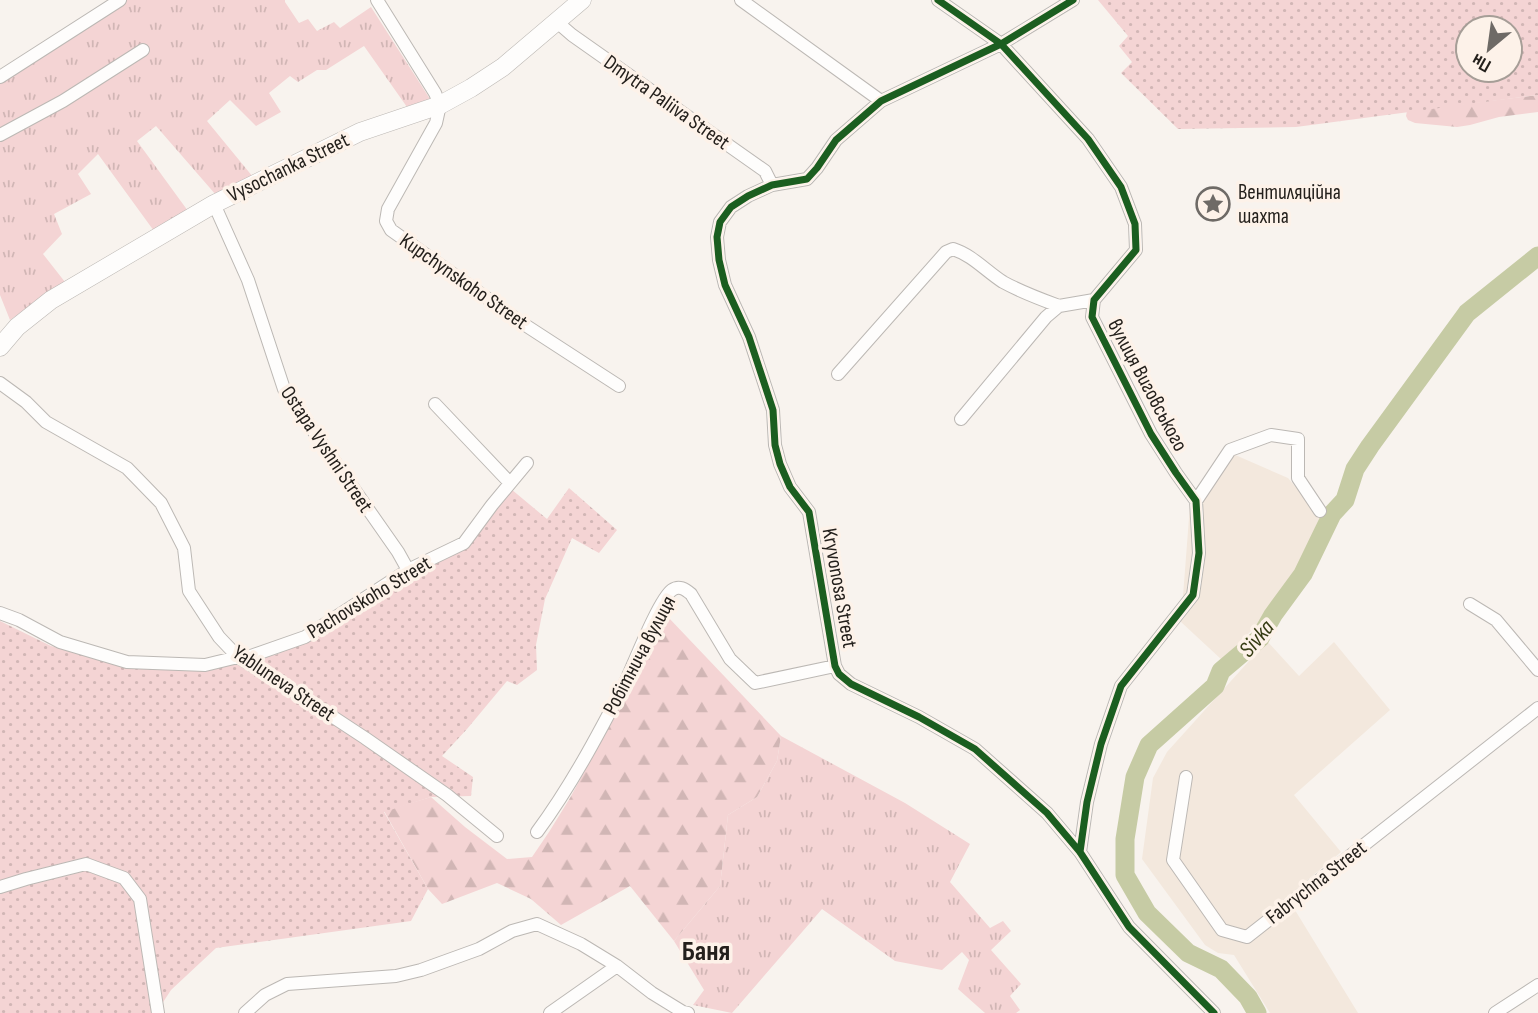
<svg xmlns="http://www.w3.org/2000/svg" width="1538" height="1013" font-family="'Sofia Sans Condensed',sans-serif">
<defs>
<pattern id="grass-tufts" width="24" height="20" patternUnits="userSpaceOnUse" patternTransform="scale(1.75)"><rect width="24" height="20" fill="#f4d4d4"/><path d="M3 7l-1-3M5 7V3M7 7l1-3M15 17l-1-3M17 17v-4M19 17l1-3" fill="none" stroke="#d1b6b5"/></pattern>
<pattern id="forest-firs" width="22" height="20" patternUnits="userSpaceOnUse" patternTransform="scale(1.75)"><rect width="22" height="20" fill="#f4d4d4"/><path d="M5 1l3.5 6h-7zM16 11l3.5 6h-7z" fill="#d1b6b5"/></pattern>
<pattern id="garden-dots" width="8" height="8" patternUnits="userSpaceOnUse" patternTransform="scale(1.75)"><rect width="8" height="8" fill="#f4d4d4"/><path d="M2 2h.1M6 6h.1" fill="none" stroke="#d1b6b5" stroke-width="1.8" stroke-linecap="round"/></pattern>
</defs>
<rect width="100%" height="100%" fill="#f8f3ee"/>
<!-- built -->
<path fill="#f3e8dd" d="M1233 454 1288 478 1320 516 1297 570 1267 615 1222 660 1181 622 1190 505Z
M1267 641 1299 676 1334 642 1390 710 1294 795 1341 852 1287 897 1358 1013H1270L1234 955 1218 953 1205 945 1142 859 1153 778 1167 752Z"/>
<!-- grass -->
<path fill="url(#grass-tufts)" d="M120 0H285V2L299 23 308 19 317 31 334 22 340 28 371 7 430 99 407 107 364 46 326 70H317L298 82 290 76 269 93 281 112 256 126 230 100 207 121 253 177 216 195 156 126 137 141 188 211 154 231 98 154 78 174 91 194 54 214 62 234 43 254 65 282 10 320 0 295V74Z
M781 736 905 803 970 844 950 882 990 928 1003 921 1011 931 991 950 1021 984 1010 996 1020 1010 1016 1013H985L958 989 969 960 962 952 942 970 895 961 822 909 732 1013 693 1005 704 990 674 941 720 886 728 815 757 797 777 761Z"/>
<!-- forest -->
<path fill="url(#forest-firs)" d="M1538 95V112L1499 117 1470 125 1457 127 1415 123 1408 120 1406 116 1407 111Z
M668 617 781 736 777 761 757 797 728 815 720 886 674 941 630 886 561 925 531 899 497 883 442 904 428 889 384 811 431 797 465 827 507 859 532 857 549 832 570 798Z"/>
<!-- garden -->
<path fill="url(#garden-dots)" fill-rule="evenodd" d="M1098 0H1538V95L1296 127 1178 129 1121 73 1132 62 1119 46 1128 36ZM1510 28V70H1468V28Z
M569 488 617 530 599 553 572 538 545 599 536 645 537 670 517 685 507 681 467 729 442 756 473 777 471 796 431 797 384 812 428 889 411 921 216 948 171 990 156 1013H0V621L51 646 126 666 234 665 278 654 405 579 468 546 511 489 547 519Z"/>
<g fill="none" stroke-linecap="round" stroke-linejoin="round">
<!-- river -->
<path stroke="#c6cba4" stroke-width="19" d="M1257 1013 1248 997 1221 969 1188 953 1147 913 1125 875V839L1135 777 1149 745 1215 686 1221 671 1260 638 1273 615 1303 574 1332 514 1345 500 1355 469 1370 446 1467 313 1538 256"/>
<defs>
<path id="street" d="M377 0 435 93 440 105 436 123 388 209 386 221 391 230 522 323 619 386
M741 0 881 101
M938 0 1001 44 1088 139 1121 187 1135 224 1136 250 1094 300 1092 317 1151 434 1176 473 1196 501 1199 553 1193 595 1121 686 1101 744 1087 802 1080 852
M1073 0 1001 44 881 101 836 140 817 168 807 179 772 185 748 196 731 207 720 222 717 237 719 260 725 285 749 337 773 410 775 445 780 464 790 487 809 512 835 666 839 674 851 684 919 717 975 749 1047 813 1080 852 1129 927 1214 1013
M557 22 572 35 765 171 772 185
M0 77 120 0
M0 135 63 101 143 50
M214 204 248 280 284 389 398 552 408 570
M838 374 946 252 953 249C972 255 986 271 1003 282 1021 292 1040 299 1059 306
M0 383 26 402 46 422 127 468 161 503 184 548 189 591 219 637 238 657 286 686 365 738 447 795 497 836
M435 404 510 483
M961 419 1046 317 1059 306 1094 300
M1196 501 1230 450 1271 435 1298 439V478L1320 511
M1470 604 1496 620 1538 670
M0 613 19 620 60 642 127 662 205 665 238 657H248L305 637 408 570 464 543 492 505 527 463
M1186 777 1173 860 1222 930 1247 937 1538 708
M537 832C571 786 598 735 624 685 633 666 659 599 672 590 679 585 685 589 691 594L730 659 755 683 835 666
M0 887 26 879 86 864 124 878 140 899 158 1013
M245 1013 265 995 287 984 396 976 421 970 479 949 512 931 537 924 581 944 617 966 652 993 683 1012 688 1013
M550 1013 617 966
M1495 1013 1538 985"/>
<path id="secondary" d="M0 347 17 327 51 300 214 204 360 132 440 105 471 88 503 67 582 0"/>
</defs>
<!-- street casing -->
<use href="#street" stroke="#bcb8b4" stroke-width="14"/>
<!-- secondary casing -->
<use href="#secondary" stroke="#bcb8b4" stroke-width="19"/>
<!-- street -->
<use href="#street" stroke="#fefdfc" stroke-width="12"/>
<!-- secondary -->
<use href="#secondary" stroke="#fefdfc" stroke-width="18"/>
<defs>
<path id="cycleway" d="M938 0 1001 44 1088 139 1121 187 1135 224 1136 250 1094 300 1092 317 1151 434 1176 473 1196 501 1199 553 1193 595 1121 686 1101 744 1087 802 1080 852
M1073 0 1001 44 881 101 836 140 817 168 807 179 772 185 748 196 731 207 720 222 717 237 719 260 725 285 749 337 773 410 775 445 780 464 790 487 809 512 835 666 839 674 851 684 919 717 975 749 1047 813 1080 852 1129 927 1214 1013"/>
</defs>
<!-- cycleway casing -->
<use href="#cycleway" stroke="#fdf2e9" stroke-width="11"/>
<!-- cycleway -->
<use href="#cycleway" stroke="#1b5e20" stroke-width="7"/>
</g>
<!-- icons -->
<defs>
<symbol id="sight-ring" viewBox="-11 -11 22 22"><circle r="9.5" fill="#fdf2e9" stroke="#6e6a66" stroke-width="1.5"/><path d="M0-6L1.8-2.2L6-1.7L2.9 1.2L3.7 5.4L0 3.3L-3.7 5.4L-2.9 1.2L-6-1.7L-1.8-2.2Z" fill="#6e6a66"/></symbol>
</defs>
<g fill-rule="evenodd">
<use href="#sight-ring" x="1194" y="185" width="38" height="38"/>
</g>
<g text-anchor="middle" stroke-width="7" stroke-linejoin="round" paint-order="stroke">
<!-- street labels -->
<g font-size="21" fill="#24201c" stroke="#fdf2e9">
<text transform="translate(667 102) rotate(35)" y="7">Dmytra Paliiva Street</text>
<text transform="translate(288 167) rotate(-26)" y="7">Vysochanka Street</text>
<text transform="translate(464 281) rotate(35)" y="7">Kupchynskoho Street</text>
<text transform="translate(1148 385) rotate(62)" y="7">вулиця Виговського</text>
<text transform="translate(327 449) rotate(56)" y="7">Ostapa Vyshni Street</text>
<text transform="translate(840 588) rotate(80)" y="7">Kryvonosa Street</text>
<text transform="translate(369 597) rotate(-31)" y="7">Pachovskoho Street</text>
<text transform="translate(639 655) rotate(-62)" y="7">Робітнича вулиця</text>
<text transform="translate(284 683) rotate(34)" y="7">Yabluneva Street</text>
<text transform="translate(1316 882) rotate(-38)" y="7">Fabrychna Street</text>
</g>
<!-- poi labels -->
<g font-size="21" fill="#24201c" stroke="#fdf2e9" text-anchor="start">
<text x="1238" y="199">Вентиляційна<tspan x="1238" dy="24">шахта</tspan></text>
</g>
<!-- water labels -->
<g font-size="23" font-style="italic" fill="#363c13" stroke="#fdf2e9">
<text transform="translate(1256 638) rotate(-50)" y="8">Sivka</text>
</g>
<!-- district labels -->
<g font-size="28" font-weight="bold" fill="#24201c" stroke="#fdf2e9">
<text x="706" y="960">Баня</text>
</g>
</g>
<!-- north arrow -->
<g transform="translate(1489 49) rotate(209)"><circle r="33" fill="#fdf2e9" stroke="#a69e97" stroke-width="2"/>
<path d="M0-5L12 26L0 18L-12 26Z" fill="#6e6a66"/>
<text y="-10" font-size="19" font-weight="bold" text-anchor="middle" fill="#24201c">Пн</text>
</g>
</svg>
